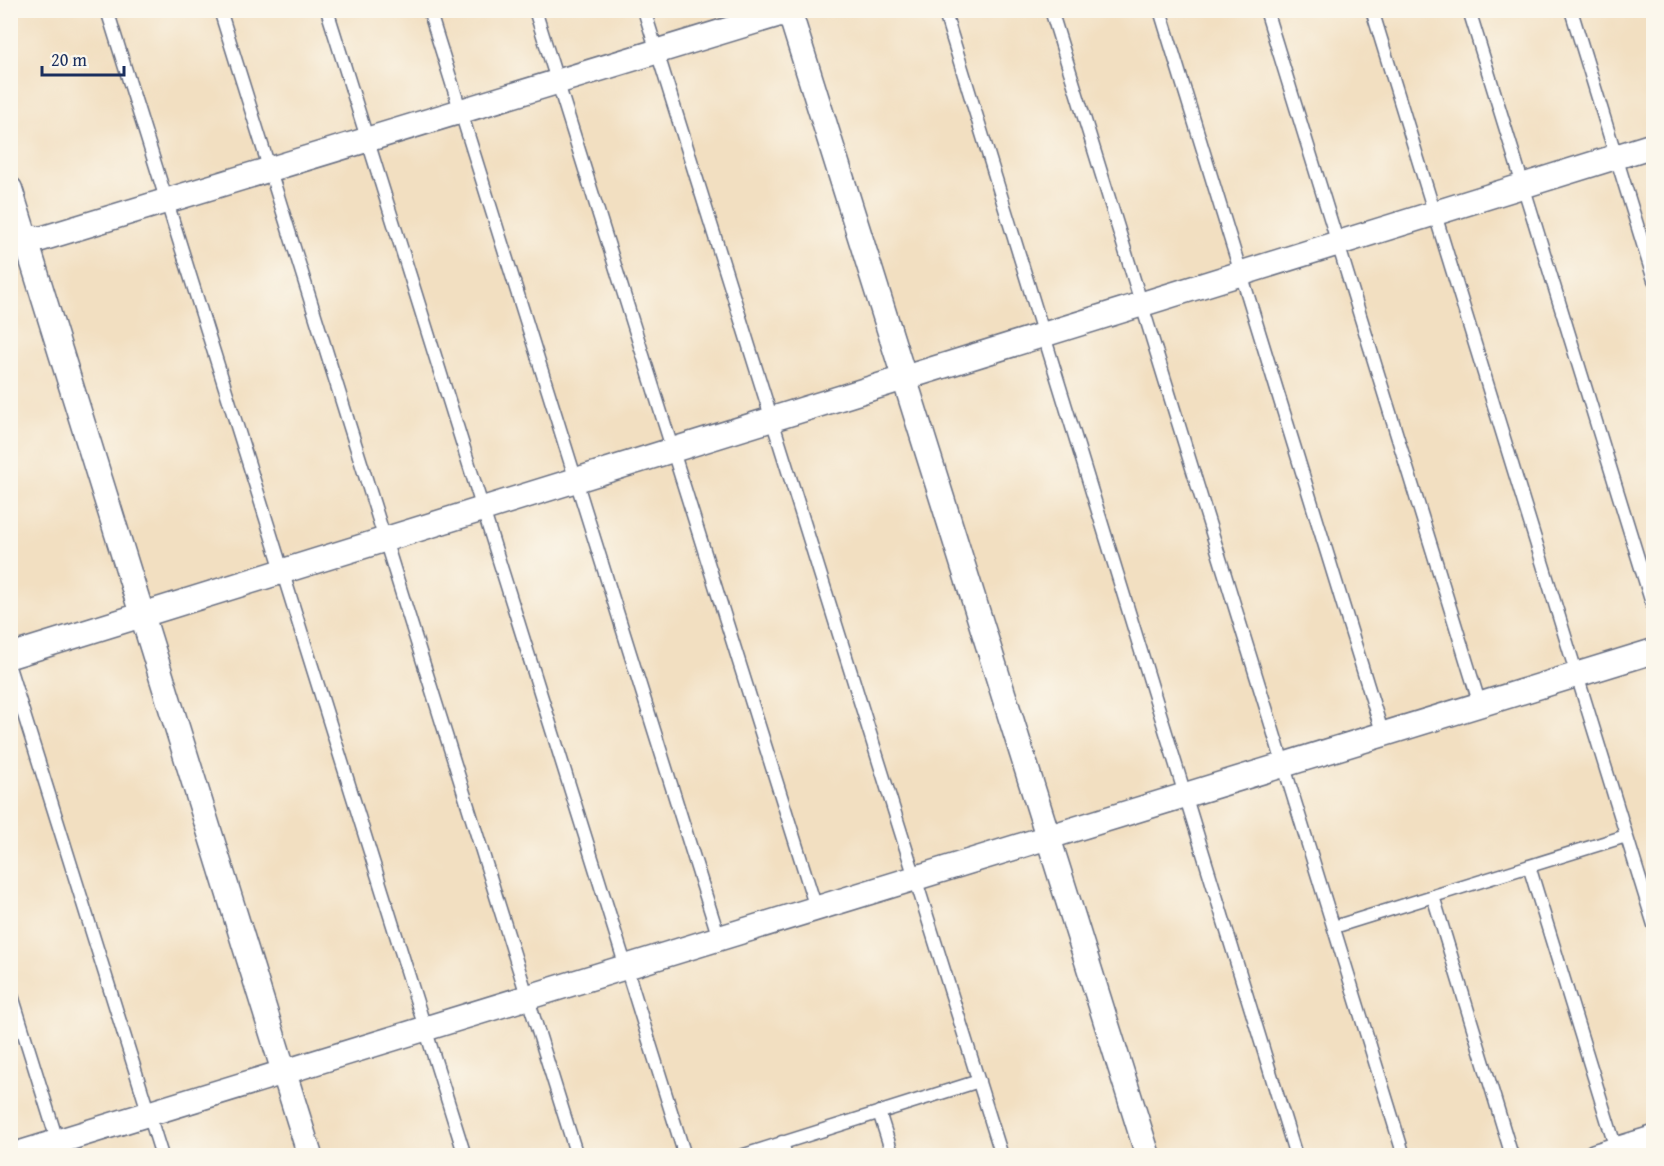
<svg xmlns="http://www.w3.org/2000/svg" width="1664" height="1166" font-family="'Gentium Book Plus',serif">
<rect width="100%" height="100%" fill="#fbf7ec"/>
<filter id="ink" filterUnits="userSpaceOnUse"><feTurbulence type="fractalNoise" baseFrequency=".0167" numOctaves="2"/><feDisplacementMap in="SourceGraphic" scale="12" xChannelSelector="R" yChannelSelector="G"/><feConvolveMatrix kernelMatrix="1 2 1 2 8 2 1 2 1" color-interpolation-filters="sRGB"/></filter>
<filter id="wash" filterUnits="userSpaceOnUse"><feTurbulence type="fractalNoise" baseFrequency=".008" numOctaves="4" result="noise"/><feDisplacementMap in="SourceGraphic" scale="24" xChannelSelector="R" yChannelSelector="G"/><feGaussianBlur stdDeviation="1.35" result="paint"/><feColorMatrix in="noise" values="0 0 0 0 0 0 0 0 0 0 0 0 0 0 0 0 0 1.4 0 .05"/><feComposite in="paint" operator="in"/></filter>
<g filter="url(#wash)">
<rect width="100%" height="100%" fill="#f2dfc1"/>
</g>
<g filter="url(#ink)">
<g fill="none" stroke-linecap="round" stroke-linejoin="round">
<defs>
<path id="service" d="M107 10 465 1156
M220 10 577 1156
M327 10 685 1156
M429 10 719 938
M535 10 816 908
M644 10 1002 1156
M944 10 1296 1156
M1051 10 1404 1156
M1160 10 1383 735
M1266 10 1480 705
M1372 10 1654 925
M1469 10 1654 610
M1571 10 1654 280
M10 670 162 1156
M1529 866 1617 1152
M1433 896 1512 1156
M1334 927 1626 836
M10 989 62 1156
M879 1112 893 1156
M782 1142 786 1156
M741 1156 979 1081"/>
<path id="minor" d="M789 10 1148 1156
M10 189 310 1156
M10 235 41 239 793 10
M10 656 1654 145
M11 1156 1654 651
M1595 1156 1654 1138"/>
</defs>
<!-- service casing -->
<use href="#service" stroke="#666d81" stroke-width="15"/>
<!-- minor casing -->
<use href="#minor" stroke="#666d81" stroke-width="27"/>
<!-- service -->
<use href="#service" stroke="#fff" stroke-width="12"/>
<!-- minor -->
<use href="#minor" stroke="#fff" stroke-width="24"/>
</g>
</g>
<!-- margin -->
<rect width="1664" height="1166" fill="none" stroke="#fbf7ec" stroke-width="36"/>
<!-- scale -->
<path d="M42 66v9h82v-9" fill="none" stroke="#1b2f5e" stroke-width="3"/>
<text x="51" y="66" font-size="18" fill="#1b2f5e" stroke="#fbf7ec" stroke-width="4.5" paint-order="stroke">20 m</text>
</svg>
